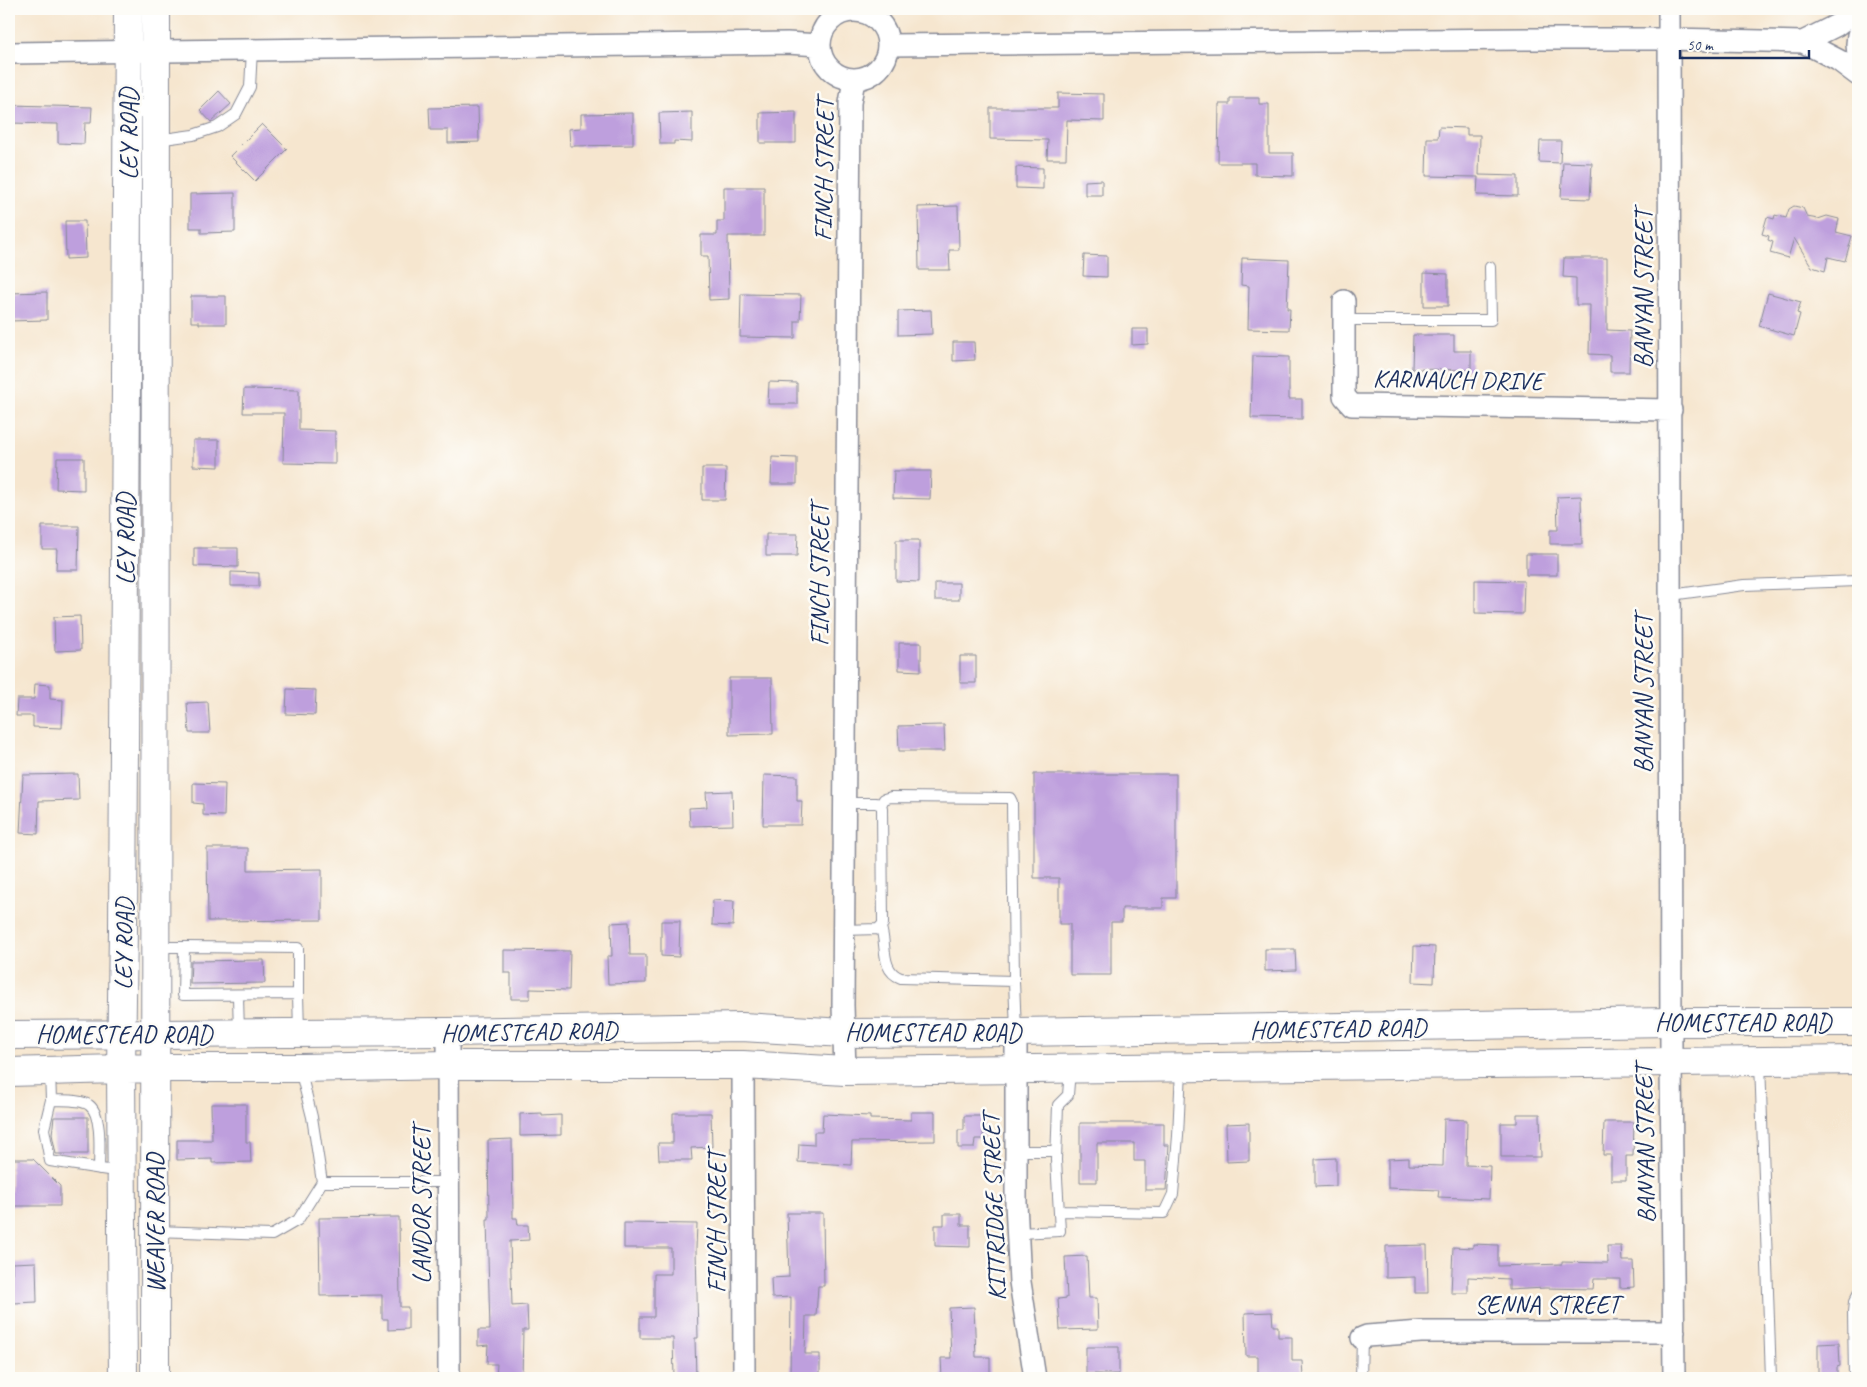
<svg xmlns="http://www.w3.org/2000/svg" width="1867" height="1387" font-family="Caveat,sans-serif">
<rect width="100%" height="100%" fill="#fdfcf7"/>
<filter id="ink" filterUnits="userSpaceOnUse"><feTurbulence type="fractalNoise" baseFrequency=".02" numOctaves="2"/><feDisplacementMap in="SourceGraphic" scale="10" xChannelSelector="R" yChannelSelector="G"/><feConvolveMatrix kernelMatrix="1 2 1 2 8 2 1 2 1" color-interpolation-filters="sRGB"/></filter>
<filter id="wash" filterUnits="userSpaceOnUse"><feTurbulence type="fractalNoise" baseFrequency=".0096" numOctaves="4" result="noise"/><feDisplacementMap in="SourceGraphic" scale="20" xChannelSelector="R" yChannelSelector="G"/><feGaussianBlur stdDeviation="1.12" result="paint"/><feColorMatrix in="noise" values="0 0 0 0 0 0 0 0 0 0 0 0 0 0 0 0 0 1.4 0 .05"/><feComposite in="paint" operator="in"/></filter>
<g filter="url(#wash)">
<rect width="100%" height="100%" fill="#f6e6cf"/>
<g id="blocks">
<!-- building -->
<path fill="#be9fdd" d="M219 91 231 104 211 122 200 110Z
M1058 93 1104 94V121L1067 120 1066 159H1047L1048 140 990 139V108H1058Z
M1230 98H1259V104H1269V153H1293V176L1255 175V163H1218L1219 104H1230Z
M9 105 92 107 91 123H85L84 144 58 143V124L9 123Z
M478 107 479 142 448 143V130H430L429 108Z
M692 112V142L674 141V144H660L659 113Z
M796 112V143H760V113Z
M633 113V145L570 146 569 129 581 128V114Z
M262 124 287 149 255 181 230 156Z
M1439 127 1467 128V135H1480L1479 175 1518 176V196L1477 195 1478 177 1426 176 1427 138H1438Z
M1540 141H1561L1560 163 1539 162Z
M1563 162 1592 163 1590 199 1561 198Z
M1016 167 1043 168V189L1016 188Z
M1102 180V195H1085V181Z
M724 187H764V236H728L729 299 709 300 708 256H701V235H717V221H724Z
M235 193V232L201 233V228H190V194Z
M958 206 959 250H949L950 270H919L918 207Z
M1794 206 1803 208 1807 217 1818 219 1827 216 1839 219 1836 232 1852 236 1845 261 1828 257 1825 271 1812 267 1794 238 1788 258 1770 253 1773 242 1768 240 1769 236 1762 234 1767 217 1774 219 1775 215 1786 218 1789 209Z
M65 221H85L86 258 66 259Z
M1084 255 1107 256V277L1083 276Z
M1242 258 1289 260 1287 309H1290L1289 330 1248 329 1249 286 1241 285Z
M1564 258H1607V330L1630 331 1629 372H1610V355L1589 354 1590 305H1576V278L1563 277Z
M1424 273 1448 274V306H1424Z
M47 292V320L9 321V293Z
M1768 293 1801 302 1797 313 1800 314 1794 336 1759 326Z
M741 294 801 295 800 321H795V338L740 337Z
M191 296H226V324H199V322H191Z
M931 310 932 334 898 335V311Z
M1132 329H1148V344L1132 345Z
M1413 335H1454V351H1471V370L1412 369Z
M953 342H974L975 360 953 361Z
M1253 356 1289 357V399H1302V419L1251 418Z
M769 382 797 383V404H768Z
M244 389 299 390V430L335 431V464L283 463 284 413H243Z
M193 440H219V467L193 466Z
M772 457 797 458V484H771Z
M57 458H84V490L56 489Z
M702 468H726L725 500H702Z
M894 471H931L930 499 893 498Z
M1581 496 1582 544H1550V530H1558L1557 497Z
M42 526H79L78 570H56L57 549H42Z
M766 534H798L797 556H766Z
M896 540H919V582L896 581Z
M194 548H238V567L194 566Z
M1526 554H1557V575H1526Z
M231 572 259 573V586H231Z
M1475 580 1524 581 1523 614 1475 613Z
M935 583H959V600H935Z
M80 616 81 650 55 651 54 617Z
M899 643H921V671L899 670Z
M960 656H976V683H960Z
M729 678H772L773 734 729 735Z
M35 684 50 685V699L63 700 62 728 33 727V716H16L17 699H34Z
M287 689 316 690 315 715 286 714Z
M208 702 210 733H189L187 703Z
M944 725 945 751H899L898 726Z
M78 774 79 800 39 801 38 834 20 833 23 775Z
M1034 774H1176V898H1163V908H1122V922H1111V975H1070V924H1059V878H1034Z
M764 775 797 776V801H802L801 825H763Z
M193 783 225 784 224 816 203 815V804L193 803Z
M732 791 733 825 690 826 689 808 707 807 706 792Z
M207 848H248V870L322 869V920L208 921Z
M713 900 734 901 733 926 712 925Z
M661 921H680L679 957 661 956Z
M629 922 630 955H646V983L608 984 607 956H612L611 923Z
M1414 946 1435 947 1434 983 1413 982Z
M1265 949H1295L1296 970 1265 971Z
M504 950 570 951 569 990 530 989V999H511V973H504Z
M264 960 265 983 190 984 191 961Z
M211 1104H246V1142H250L251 1162 212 1163V1159L177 1160V1140H212Z
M911 1112H935V1141L852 1142 851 1165 798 1162 799 1144 814 1145V1132H822L823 1114 870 1116V1119L911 1120Z
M542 1113V1116L561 1115V1135L520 1136V1114Z
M673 1113H711L712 1147 691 1148 692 1160H659L658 1143H673Z
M1517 1114H1540L1541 1157H1501V1123H1517Z
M964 1116H984L983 1139H975L974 1148H958V1130H964Z
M54 1117H88V1154H56L52 1134Z
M1444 1119 1467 1120 1466 1165 1490 1166 1489 1199 1438 1197 1439 1190 1388 1188V1159L1409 1158V1165L1443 1166Z
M1604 1122H1634L1633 1156H1626V1180H1611V1155H1603Z
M1080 1123H1164V1145H1169L1166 1190H1145V1161H1134V1143H1097V1182H1080Z
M1249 1123V1161L1227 1162 1226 1124Z
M512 1139 513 1218H517L518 1225H528L529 1240 510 1241 512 1306 527 1305 528 1330H523L522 1378H496L497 1364H487L488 1345 478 1346V1330H490L487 1219H489L488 1140Z
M1336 1158V1186L1315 1187V1159Z
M11 1159H33L60 1186V1206H11Z
M787 1213H823L824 1286H818L816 1316H806L805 1354H820V1378H790L791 1297 772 1298 771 1278 789 1277Z
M944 1214H961V1225H970V1247L935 1246V1225H944Z
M399 1217 400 1307H408V1329L388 1330V1319H382V1295L320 1296 319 1218Z
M624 1223 697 1224 696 1249 698 1338H695L696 1378H674L673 1338H640V1317H654V1274H671V1248H624Z
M1473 1244 1498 1245V1266L1562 1264V1262L1608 1263 1607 1246H1621L1622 1261H1633L1634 1287 1620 1288V1279H1594L1593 1289 1545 1288 1509 1290V1279L1468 1277V1293H1451L1453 1247 1473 1248Z
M1427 1245 1428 1293H1415V1277L1386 1278V1246Z
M1087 1256 1089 1298H1097L1098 1329 1060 1330 1058 1299 1067 1298 1065 1257Z
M36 1262 37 1302 13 1303 12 1263Z
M974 1307 976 1357H990V1378H942L941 1358H951L949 1308Z
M1272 1312 1273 1326H1278V1337H1292V1361H1302L1303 1378H1258V1356H1246L1245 1313Z
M1839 1343 1840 1366 1837 1367V1378H1818V1344Z
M1086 1347H1119V1374H1086Z"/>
</g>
</g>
<g filter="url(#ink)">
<use href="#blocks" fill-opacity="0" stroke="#888a96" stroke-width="1"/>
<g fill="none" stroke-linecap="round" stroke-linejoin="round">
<defs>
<path id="lane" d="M157 140 193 135 217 127 236 114 250 87 252 50
M1345 320H1491L1490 267
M1671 595 1744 585 1858 581
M881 805 884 799 891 797 1010 798 1012 802 1014 981
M881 928C887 944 880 971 901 978L1014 981 1016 1031
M843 930 878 929 883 924 882 808 881 805 876 803H844
M157 947H184L183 995 298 994 299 1032
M184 947 298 948V994
M238 996 239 1033
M1760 1062 1771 1378
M300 1069 312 1117 322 1182
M50 1072 51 1100 44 1129 50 1161 108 1170H121
M51 1100C62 1101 80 1099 89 1105 103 1115 99 1154 99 1169
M1016 1151H1056
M1059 1211 1164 1213 1173 1194 1178 1136 1181 1069
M156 1231 272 1235 298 1220 322 1182H448
M1018 1233 1060 1231 1056 1160 1058 1105 1068 1095 1070 1070
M1361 1378 1362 1338
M1854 1378 1853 1312 1854 1302 1858 1294"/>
<path id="street" d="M1669 9 1671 1062 1674 1378
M820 45a34 34 0 1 1 68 0a34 34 0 1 1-68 0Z
M1858 35 1857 44 1858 55
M1803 42 1837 25 1858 9
M888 45 1525 39H1669L1803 42 1838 60 1858 75
M9 53 787 43 819 45
M1344 301V396L1352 405 1671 410
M448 1032 449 1378
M1016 1032V1203L1020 1282 1035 1378
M743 1065 744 1378
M845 1071 843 1005 850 103 854 80
M1362 1338 1367 1336 1421 1332H1674"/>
<path id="secondary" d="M9 1035 448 1032 742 1027 844 1033 1016 1032 1671 1022H1858
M9 1072 154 1068H300L448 1065H743L845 1071 1858 1060
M123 1378 121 1069 123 930 128 9
M155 1378 156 9"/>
</defs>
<!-- lane casing -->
<use href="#lane" stroke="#888a96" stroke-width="12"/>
<!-- street casing -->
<use href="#street" stroke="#888a96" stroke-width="24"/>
<!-- secondary casing -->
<use href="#secondary" stroke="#888a96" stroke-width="30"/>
<!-- lane -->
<use href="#lane" stroke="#fff" stroke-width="10"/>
<!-- street -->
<use href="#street" stroke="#fff" stroke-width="21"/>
<!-- secondary -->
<use href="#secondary" stroke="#fff" stroke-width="28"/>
</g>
</g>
<g text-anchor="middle" stroke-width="5" stroke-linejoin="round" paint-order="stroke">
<!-- street labels -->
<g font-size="25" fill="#1b2f5e" stroke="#fdfcf7">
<text transform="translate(128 134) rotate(-90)" y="9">LEY ROAD</text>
<text transform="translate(823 170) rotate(-89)" y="9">FINCH STREET</text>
<text transform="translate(1643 289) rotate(-90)" y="9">BANYAN STREET</text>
<text transform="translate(1458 379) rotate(1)" y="9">KARNAUCH DRIVE</text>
<text transform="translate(125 539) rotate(-90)" y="9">LEY ROAD</text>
<text transform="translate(819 575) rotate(-90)" y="9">FINCH STREET</text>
<text transform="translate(1643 694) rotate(-90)" y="9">BANYAN STREET</text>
<text transform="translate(123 944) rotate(-89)" y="9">LEY ROAD</text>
<text x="1743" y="1031">HOMESTEAD ROAD</text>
<text transform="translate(1338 1028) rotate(-1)" y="9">HOMESTEAD ROAD</text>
<text transform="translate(529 1031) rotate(-1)" y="9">HOMESTEAD ROAD</text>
<text x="933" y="1041">HOMESTEAD ROAD</text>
<text x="124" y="1043">HOMESTEAD ROAD</text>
<text transform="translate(1644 1144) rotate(-91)" y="9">BANYAN STREET</text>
<text transform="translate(421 1205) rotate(-90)" y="9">LANDOR STREET</text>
<text transform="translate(993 1207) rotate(-92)" y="9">KITTRIDGE STREET</text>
<text transform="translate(716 1222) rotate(-90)" y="9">FINCH STREET</text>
<text transform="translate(155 1223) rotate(-90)" y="9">WEAVER ROAD</text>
<text x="1547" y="1313">SENNA STREET</text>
</g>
</g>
<!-- margin -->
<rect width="1867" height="1387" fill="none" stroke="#fdfcf7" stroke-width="30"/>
<!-- scale -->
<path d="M1680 50v8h129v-8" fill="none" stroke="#1b2f5e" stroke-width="2.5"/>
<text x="1687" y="50" font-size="15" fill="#1b2f5e" stroke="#fdfcf7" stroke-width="4" paint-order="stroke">50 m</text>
</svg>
